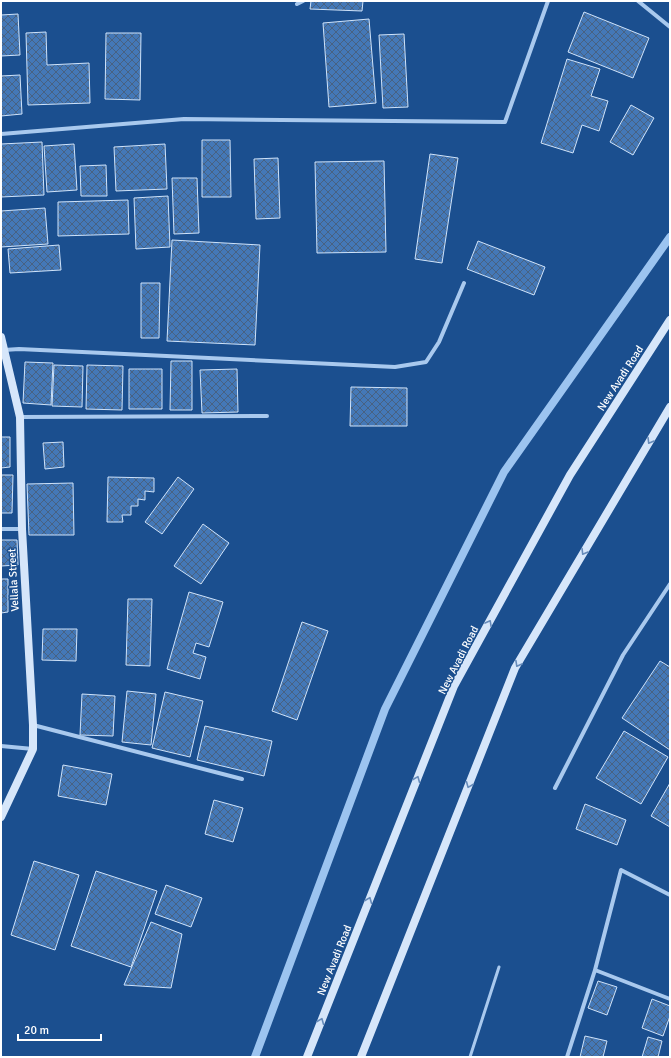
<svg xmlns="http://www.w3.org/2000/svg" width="671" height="1058" font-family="Signika,sans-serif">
<defs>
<pattern id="building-cross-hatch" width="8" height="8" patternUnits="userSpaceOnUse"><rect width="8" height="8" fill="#4478b7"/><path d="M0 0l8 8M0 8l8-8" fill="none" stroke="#486282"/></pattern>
</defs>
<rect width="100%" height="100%" fill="#1b4f8f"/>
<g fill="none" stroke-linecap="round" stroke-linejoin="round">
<!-- stream -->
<path stroke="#9cc4f0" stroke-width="8" d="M255 1057 385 709 504 472 670 237"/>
</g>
<!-- building -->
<path fill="url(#building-cross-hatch)" stroke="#cfe3fa" d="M311 1H363L362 11 310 9Z
M584 12 649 38 633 78 568 52Z
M18 14 20 55 1 56V15Z
M369 19 376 103 329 107 323 23Z
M46 32 47 65 89 63 90 103 28 105 26 33Z
M106 33H141L140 100 105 99Z
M404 34 408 107 383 108 379 35Z
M567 59 600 69 591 96 608 101 599 131 582 125 573 153 541 143Z
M20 75 22 114 1 116V76Z
M631 105 654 118 633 155 610 142Z
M202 140H230L231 197H202Z
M42 142 44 195 1 197V144Z
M74 144 77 190 47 192 44 146Z
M165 144 167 189 116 191 114 147Z
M430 154 458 158 442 263 415 259Z
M278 158 280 218 256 219 254 159Z
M384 161 386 252 317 253 315 162Z
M106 165 107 196H81L80 166Z
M172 178H197L199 233 174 234Z
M168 196 170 247 136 249 134 198Z
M128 200 129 234 58 236V202Z
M45 208 48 244 1 247V211Z
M172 240 260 245 255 345 167 341Z
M478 241 545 267 534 295 467 269Z
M59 245 61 270 10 273 8 249Z
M141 283H160L159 338H141Z
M171 361H192V410H170Z
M25 362 53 363 51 405 23 403Z
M54 365 83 366 82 407 52 406Z
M87 365 123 366 122 410 86 409Z
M129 369H162V409H129Z
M237 369 238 412 202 413 200 370Z
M351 387 407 388V426H350Z
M1 437H10V467L1 468Z
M63 442 64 467 45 469 43 443Z
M1 475H13L12 513H1Z
M108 477 154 478V492L145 491V500L138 499V506H131V515H122L123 522H107Z
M178 477 194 489 162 534 145 522Z
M73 483 74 535H29L27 484Z
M203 524 229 543 201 584 174 566Z
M1 540H17L18 565 1 566Z
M1 579H8V612L1 613Z
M189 592 223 602 209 647 196 643 193 653 206 657 200 679 167 669Z
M128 599H152L150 666 126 665Z
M302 622 328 631 297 720 272 711Z
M43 629H77L76 661 42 660Z
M660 661 670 667V750L622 718Z
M127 691 156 694 151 745 122 742Z
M165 692 203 701 190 757 152 748Z
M82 694 115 696 113 736 80 735Z
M205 726 272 741 264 776 197 760Z
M624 731 668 757 641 804 596 778Z
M63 765 112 774 106 805 58 796Z
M670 783V827L651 816Z
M214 800 243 808 233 842 205 834Z
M585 804 626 820 617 845 576 829Z
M34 861 79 875 55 950 11 935Z
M96 871 157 891 131 967 71 946Z
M166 885 202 898 191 927 155 914Z
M151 922 182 934 171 988 124 985Z
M598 981 617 987 607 1015 588 1008Z
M652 999 670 1006V1016L663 1036 642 1028Z
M585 1036 607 1041 603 1057H580Z
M648 1037 662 1041 658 1057H642Z"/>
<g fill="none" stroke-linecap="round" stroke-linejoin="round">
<!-- lane -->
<path stroke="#a9c9ee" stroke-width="3" d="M470 1057 499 967"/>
<!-- street -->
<path stroke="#a9c9ee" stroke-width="4" d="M638 1 670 27
M297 4 303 1
M1 134 184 119 505 122 548 1
M4 350 19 349 395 367 426 362 439 342 464 283
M20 417 267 416
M1 529H22
M33 725 242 779
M1 746 33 749
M555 788 623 655 670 584
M595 970 670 999
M567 1057 595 970 621 870 670 895"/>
<!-- secondary -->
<path stroke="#d6e6fa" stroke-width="8" d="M1 337 20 417 22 529 33 725V749L1 817
M307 1057 454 686 570 475 670 320
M361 1057 515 668 670 407"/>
</g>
<!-- one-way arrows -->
<defs><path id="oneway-chevron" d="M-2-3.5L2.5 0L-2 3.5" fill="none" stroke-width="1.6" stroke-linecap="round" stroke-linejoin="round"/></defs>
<g stroke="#668bba">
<use href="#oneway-chevron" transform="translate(650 441) rotate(121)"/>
<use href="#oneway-chevron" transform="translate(584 552) rotate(121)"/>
<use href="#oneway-chevron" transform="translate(489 623) rotate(-61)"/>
<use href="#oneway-chevron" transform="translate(518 664) rotate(119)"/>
<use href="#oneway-chevron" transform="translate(417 779) rotate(-68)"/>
<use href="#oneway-chevron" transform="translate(469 785) rotate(112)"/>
<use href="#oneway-chevron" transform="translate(369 900) rotate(-68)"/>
<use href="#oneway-chevron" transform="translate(321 1021) rotate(-68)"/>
</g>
<g text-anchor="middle" stroke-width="3" stroke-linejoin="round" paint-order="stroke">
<!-- street labels -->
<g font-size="11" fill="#fff" stroke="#1b4f8f">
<text transform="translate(620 378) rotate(-57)" y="4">New Avadi Road</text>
<text transform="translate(13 580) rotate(-93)" y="4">Vellala Street</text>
<text transform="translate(458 660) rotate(-63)" y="4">New Avadi Road</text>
<text transform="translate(334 960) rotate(-68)" y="4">New Avadi Road</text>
</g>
</g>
<!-- border -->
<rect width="671" height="1058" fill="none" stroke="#ffffff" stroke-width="4"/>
<!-- scale -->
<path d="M18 1034v6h83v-6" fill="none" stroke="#ffffff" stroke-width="2"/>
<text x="24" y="1034" font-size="12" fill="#ffffff" stroke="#1b4f8f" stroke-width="3" paint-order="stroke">20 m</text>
</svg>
